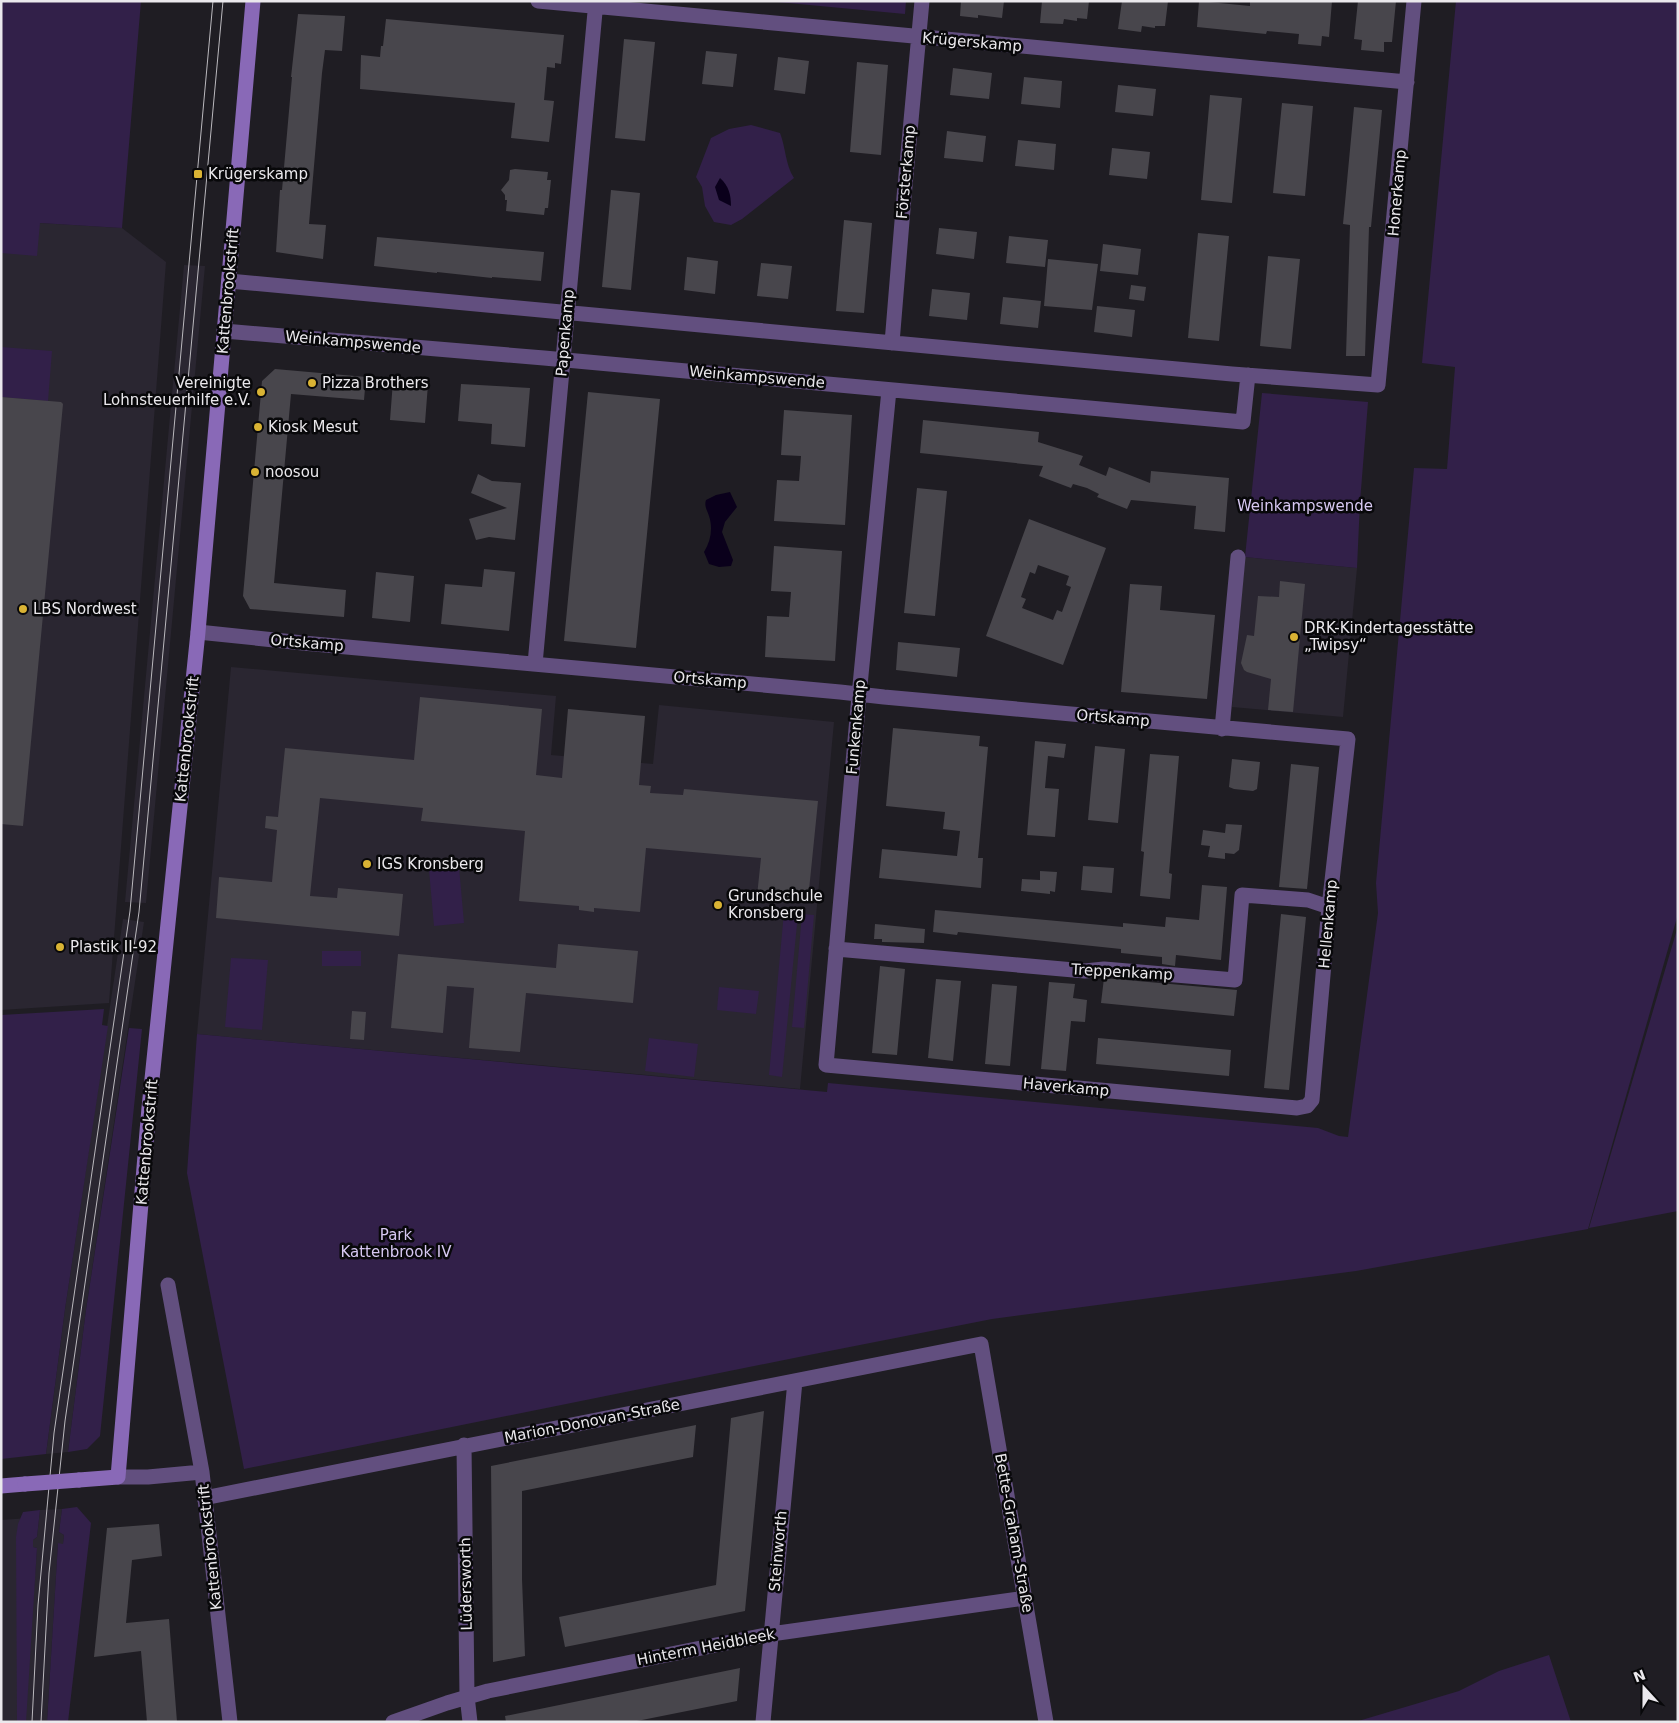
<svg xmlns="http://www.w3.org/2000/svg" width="1679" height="1723" font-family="'DejaVu Sans',sans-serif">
<rect width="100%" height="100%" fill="#1f1d23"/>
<!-- built -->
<path fill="#2a2631" d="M40 223 122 228 166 262 109 1003 1 1010V252Z
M184 265 205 266 146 903 125 902Z
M1245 557 1357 568 1343 717 1232 707Z
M231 667 556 696 551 755 653 764 659 705 834 722 800 1089 197 1034Z
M123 919 144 922 86 1310 68 1452 46 1454 65 1309Z
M62 1509 59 1532 64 1535 63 1544H58L47 1722H1V1520L29 1518V1656L37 1548 33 1547V1540L37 1537 40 1510Z"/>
<!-- green -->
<path fill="#322049" d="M1 1H141L122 228 40 223 37 256 1 253Z
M767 1H906L905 14Z
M1456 1H1678V914L1588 1229 1356 1271 992 1319 804 1356 244 1469 187 1173 197 1034 827 1092 828 1083 1318 1128 1339 1136 1348 1137 1378 913 1376 883 1414 468 1447 469 1455 367 1422 363Z
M751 125 780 133C786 148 785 164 794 178L742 219 731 225 714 222 705 206 702 187 696 177 711 138 729 129Z
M1 347 52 351 48 401 1 397Z
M1262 393 1368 402 1360 502 1357 568 1245 557Z
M459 867 464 923 434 926 429 870Z
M784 912 798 914 782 1077 769 1075Z
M802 914 814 915 804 1028 792 1027Z
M1678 926V1211L1589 1228Z
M322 951H361V966H322Z
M231 958 268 960 262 1030 225 1027Z
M719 987 759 991 756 1014 717 1010Z
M104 1009 102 1025 108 1026 65 1309 46 1454 1 1459V1015Z
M129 1028 142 1029 100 1436 87 1449 68 1452 86 1310Z
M649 1038 698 1044 694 1077 645 1071Z
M77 1507 91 1523 68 1722H47L58 1543 63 1544 64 1535 59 1532 62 1509Z
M40 1510 37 1537 33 1540V1547L37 1548 26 1722H17L16 1537 18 1524 23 1512Z
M1549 1655 1571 1722H1355L1459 1691 1499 1671Z"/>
<!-- water -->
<path fill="#0a001b" d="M720 178C729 186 731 195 731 206L719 200 715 187Z
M730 492 737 507 725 522 722 532 733 560 731 566 719 567 709 564 704 552C711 541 713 528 709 516 707 510 704 506 706 500L716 495Z"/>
<!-- building -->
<path fill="#48464c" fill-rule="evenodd" d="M961 1H1004L1002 18 978 15V18L960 16Z
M1042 1H1089L1087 19 1077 18V21L1064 19 1063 24 1040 23Z
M1122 1H1168L1165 26H1155V28L1142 26 1141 32 1118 29Z
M1199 1 1250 6V1H1332L1329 37 1322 36 1321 46 1298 44 1299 34 1267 31 1266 34 1197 27Z
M1358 1H1396L1392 42H1384V52L1361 50 1362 40 1354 39Z
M298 14 345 16 342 51 325 50 322 73 309 224 326 225 323 259 276 252 280 190H282L292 77H291Z
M386 19 564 35 561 64 555 63V68L547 67 544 100 554 101 549 142 511 138 515 103 360 89 361 55 380 57 381 46H383Z
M624 39 655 42 645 141 615 138Z
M706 51 737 54 733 87 702 84Z
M778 57 809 61 805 94 774 90Z
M857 62 888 65 881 155 850 152Z
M953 68 992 73 989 99 950 95Z
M1024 77 1062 81 1060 108 1021 104Z
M1118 85 1156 89 1153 116 1115 112Z
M1210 95 1242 98 1232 203 1201 200Z
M1282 103 1313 106 1305 196 1273 193Z
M1354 107 1382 110 1371 227H1369L1365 356H1346L1350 225 1343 224Z
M947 131 986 136 983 162 944 158Z
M1018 140 1056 144 1054 170 1015 166Z
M1112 148 1150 152 1147 179 1109 175Z
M515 169 548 172 547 180H551L548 208H545L544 215 506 211 507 200H505V195L501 190 509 180 510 170Z
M611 190 640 193 631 290 602 287Z
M844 220 872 223 864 313 836 311Z
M939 228 977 232 974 259 936 254Z
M1198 233 1229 236 1219 341 1188 338Z
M1009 236 1048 240 1045 267 1006 263Z
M377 237 544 252 541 281 492 277V278L437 272V273L374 266Z
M1103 244 1141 249 1138 275 1100 271Z
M1268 256 1300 259 1291 349 1260 346Z
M687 257 718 261 715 294 684 290Z
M1048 259 1098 264 1092 310 1044 306Z
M761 263 792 266 788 299 757 296Z
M1131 285 1146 287 1144 301 1129 299Z
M932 289 970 293 967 320 929 316Z
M1003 297 1041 301 1038 328 1000 324Z
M1097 306 1135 310 1132 337 1094 332Z
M275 369 366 377 364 400 291 394 274 583 346 590 344 617 250 609 243 596 262 381Z
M393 381 428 384 425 423 390 420Z
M461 384 530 388 525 447 491 444 492 424 458 421Z
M588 392 660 399 636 648 564 641Z
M1 397 61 402 63 404 23 826 1 824Z
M784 410 852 415 845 525 774 521 777 480 799 481 801 456 781 455Z
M923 420 1039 432 1038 442 1083 456 1079 465 1106 476 1109 467 1150 483 1151 471 1229 478 1225 532 1194 529 1196 506 1131 500 1127 509 1097 497 1099 494 1087 488 1073 484 1071 488 1039 476 1043 466 920 453Z
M478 474 492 481 521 483 515 540 489 537 476 540 469 519 507 508 471 493Z
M917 488 947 491 935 616 904 613Z
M1029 519 1106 548 1063 665 986 636ZM1038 565 1069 576 1066 585 1071 587 1062 612 1057 610 1053 620 1022 608 1026 599 1021 597 1030 572 1035 574Z
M774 546 842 551 835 661 765 657 767 616 789 617 791 592 771 591Z
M484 569 515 572 509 631 441 624 445 584 482 587Z
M376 572 414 576 410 622 372 618Z
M1280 581 1305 584 1293 712 1268 710 1271 679 1247 672 1244 670 1241 663 1247 635 1254 636 1258 596 1279 597Z
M1130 584 1162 586 1160 610 1215 615 1207 699 1121 692Z
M898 642 960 648 957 677 896 670Z
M420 697 542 709 536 775 562 778 568 709 645 716 639 785 651 786 650 793 683 795 684 789 818 801 808 900 757 896 761 858 646 848 640 912 594 908V912L579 910V906L519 901 525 831 421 821 423 808 320 798 310 896 337 898 338 888 403 894 399 936 216 918 219 877 272 882 277 830 265 828 266 816 278 817 285 748 414 760Z
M893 728 980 736 979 746 988 747 978 858H983L981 888 879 878 882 849 957 856 960 831 943 829 945 812 886 806Z
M1035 741 1066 744 1064 758 1048 756 1045 788 1059 789 1055 837 1027 835Z
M1095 746 1125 749 1118 823 1088 820Z
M1150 754 1179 756 1169 873 1172 874 1170 899 1140 896 1144 852 1141 851Z
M1232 759 1260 762 1257 789 1253 791 1234 789 1229 787Z
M1291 764 1319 767 1307 889 1279 887Z
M1226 824 1242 825 1239 850 1234 854 1225 853V859L1208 857 1210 846 1201 845 1203 830 1225 833Z
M1083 866 1114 868 1112 893 1081 890Z
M1040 871 1057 872 1055 892 1050 891V894L1021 891 1022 879 1040 880Z
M1202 885 1227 887 1221 960 1176 955 1175 966 1162 964V957L1121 953V949L958 932 957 935 933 932 935 910 1123 927V923L1165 927 1166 917 1199 920Z
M1281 914 1306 917 1289 1090 1264 1088Z
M875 924 925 929 924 943 882 942V939H874Z
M558 944 638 951 633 1003 526 993 520 1052 469 1048 474 988 447 986 443 1033 391 1028 398 954 556 968Z
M880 966 905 969 897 1055 872 1053Z
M1104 978 1237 990 1234 1016 1101 1003Z
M936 979 961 981 953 1061 928 1058Z
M1049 982 1075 984 1073 998 1087 1000 1085 1022 1071 1021 1066 1071 1041 1069Z
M992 984 1017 986 1010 1066 985 1064Z
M352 1011 366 1012 364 1040 350 1039Z
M1098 1038 1231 1050 1229 1076 1096 1064Z
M764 1411 745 1611 565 1647 559 1617 716 1585 731 1418Z
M696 1425 693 1457 522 1491V1579L525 1656 493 1662 491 1466Z
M159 1524 162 1556 132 1560 126 1623 169 1619 177 1722H147L141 1651 94 1657 107 1528Z
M740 1668 737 1701 632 1722H506L505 1716Z"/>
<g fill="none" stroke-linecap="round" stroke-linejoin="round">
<!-- street -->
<path stroke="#624f7f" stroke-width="15" d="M538 1 1407 82
M229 281 991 352 1232 374 1378 385 1414 1
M224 331 544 358 1243 422 1248 375
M892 343 904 197 922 1
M198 632 303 643 840 692 884 697 1348 739 1329 907 1312 1100 1307 1106 1297 1108 826 1065 857 718 861 675 889 390
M535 664 596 1
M1222 729 1238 557
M836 949 1085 971 1104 969 1235 980 1242 895 1308 900 1329 907
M168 1285 202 1472 230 1722
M464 1445 467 1696 470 1722
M118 1477H148L202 1472
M204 1498 981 1344 1046 1722
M393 1722 447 1703 488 1691 771 1634 1025 1598
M763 1722 795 1381"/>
<!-- secondary -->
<path stroke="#8969b7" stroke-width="15" d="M79 1480 118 1477 149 1108 198 632 253 1
M1 1486 25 1484"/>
<!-- tram -->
<path stroke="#bbb9be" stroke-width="1" d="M32 1722 38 1605 54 1433 130 911 213 1
M41 1722 49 1573 65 1421 139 912 223 1"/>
<!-- secondary-bridge -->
<path stroke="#8969b7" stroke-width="15" d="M25 1484 79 1480"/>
</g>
<!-- markers -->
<g fill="#d9b334" stroke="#08080a" stroke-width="2">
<rect x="193" y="169" width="10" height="10" rx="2.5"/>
<circle cx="312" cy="383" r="5"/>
<circle cx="261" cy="392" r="5"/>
<circle cx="258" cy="427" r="5"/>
<circle cx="255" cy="472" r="5"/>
<circle cx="23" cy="609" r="5"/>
<circle cx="1294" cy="637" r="5"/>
<circle cx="367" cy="864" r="5"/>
<circle cx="718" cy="905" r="5"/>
<circle cx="60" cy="947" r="5"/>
</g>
<g text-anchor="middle" stroke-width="5" stroke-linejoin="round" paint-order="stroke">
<!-- street labels -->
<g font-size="15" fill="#eae8ec" stroke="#08080a">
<text transform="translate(972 42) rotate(5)" y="5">Krügerskamp</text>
<text transform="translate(906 172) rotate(-85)" y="5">Försterkamp</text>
<text transform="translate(1397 193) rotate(-85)" y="5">Honerkamp</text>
<text transform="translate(228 291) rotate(-85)" y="5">Kattenbrookstrift</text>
<text transform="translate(565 333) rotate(-85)" y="5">Papenkamp</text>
<text transform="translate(353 342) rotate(5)" y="5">Weinkampswende</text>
<text transform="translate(757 377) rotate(5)" y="5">Weinkampswende</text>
<text transform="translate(307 643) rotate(5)" y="5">Ortskamp</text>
<text transform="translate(710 680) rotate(5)" y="5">Ortskamp</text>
<text transform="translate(1113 718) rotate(5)" y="5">Ortskamp</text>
<text transform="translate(856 727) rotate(-85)" y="5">Funkenkamp</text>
<text transform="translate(187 739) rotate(-84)" y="5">Kattenbrookstrift</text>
<text transform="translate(1328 924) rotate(-85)" y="5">Hellenkamp</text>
<text transform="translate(1122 972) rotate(3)" y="5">Treppenkamp</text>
<text transform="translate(1066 1087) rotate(5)" y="5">Haverkamp</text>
<text transform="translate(147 1142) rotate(-85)" y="5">Kattenbrookstrift</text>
<text transform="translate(592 1421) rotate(-11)" y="5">Marion-Donovan-Straße</text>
<text transform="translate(1014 1533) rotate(80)" y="5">Bette-Graham-Straße</text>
<text transform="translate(210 1547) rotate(-96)" y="5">Kattenbrookstrift</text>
<text transform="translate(778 1551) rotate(-85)" y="5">Steinworth</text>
<text transform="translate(466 1584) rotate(-91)" y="5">Lüdersworth</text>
<text transform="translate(706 1647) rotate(-11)" y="5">Hinterm Heidbleek</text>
</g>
<!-- poi labels -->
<g font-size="15" fill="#eae8ec" stroke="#08080a" text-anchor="start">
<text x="208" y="179">Krügerskamp</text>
<text x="251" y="388" text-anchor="end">Vereinigte<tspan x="251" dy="17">Lohnsteuerhilfe e.V.</tspan></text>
<text x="322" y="388">Pizza Brothers</text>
<text x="268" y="432">Kiosk Mesut</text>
<text x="265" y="477">noosou</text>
<text x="33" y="614">LBS Nordwest</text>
<text x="1304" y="633">DRK-Kindertagesstätte<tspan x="1304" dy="17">„Twipsy“</tspan></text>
<text x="377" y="869">IGS Kronsberg</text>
<text x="728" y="901">Grundschule<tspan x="728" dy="17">Kronsberg</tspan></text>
<text x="70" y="952">Plastik II-92</text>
</g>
<!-- park labels -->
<g font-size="15" fill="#d7c8f2" stroke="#08080a">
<text x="1305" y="511">Weinkampswende</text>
<text x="396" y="1240">Park<tspan x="396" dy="17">Kattenbrook IV</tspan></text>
</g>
</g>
<!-- border -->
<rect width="1679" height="1723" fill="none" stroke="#eae8ec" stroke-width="5"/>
<!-- north arrow -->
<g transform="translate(1644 1688) rotate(339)" stroke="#08080a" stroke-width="4" paint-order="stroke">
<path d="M0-4L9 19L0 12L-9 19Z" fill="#eae8ec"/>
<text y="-8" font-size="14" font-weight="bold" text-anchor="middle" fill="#eae8ec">N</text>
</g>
</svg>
